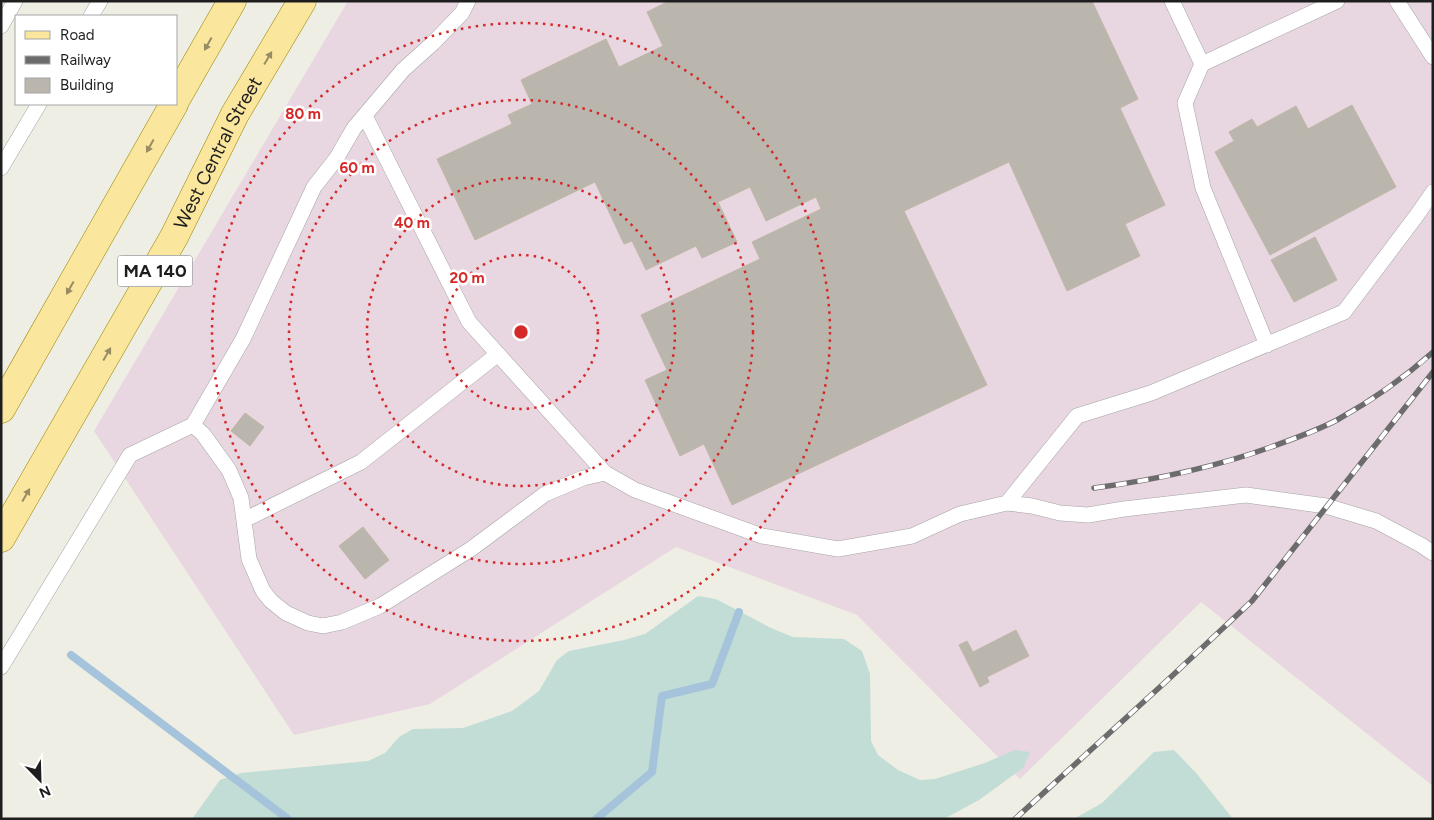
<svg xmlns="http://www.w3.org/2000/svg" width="1434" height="820" font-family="Figtree,sans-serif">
<rect width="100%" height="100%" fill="#efeee4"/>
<!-- industrial -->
<path fill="#e8d6e1" d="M348 1H1433V786L1201 602 1020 779 857 615 676 547 430 704 294 735 94 431Z"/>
<!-- wetland -->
<path fill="#c1ddd6" d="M698 596 716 599 771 628 793 637 844 639 862 651 870 674 871 741 878 755 898 770 920 780 935 779 985 763 1015 750 1030 752 1023 768 979 800 944 819H192L220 780 241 773 368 761 385 753 399 737 413 729 463 728 512 711 539 691 557 660 569 651 624 640 645 634Z
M1174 750 1197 774 1233 819H1074L1102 803 1154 752Z"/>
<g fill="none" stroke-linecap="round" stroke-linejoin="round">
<!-- stream -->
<path stroke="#a5c4dc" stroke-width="8" d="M71 655 288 819
M596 819 652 772 662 696 712 684 739 612"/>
</g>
<!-- building -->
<path fill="#bbb6ad" stroke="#c0b7a6" d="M669 1H1092L1138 99 1120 108 1165 205 1125 224 1140 256 1067 291 1009 162 904 211 987 385 732 505 704 444 680 456 645 380 667 370 641 315 760 259 752 242 821 209 816 197 766 221 750 187 718 202 737 242 702 258 696 246 646 270 632 241 624 244 595 182 475 240 437 159 512 124 508 115 532 104 521 80 606 39 619 67 663 46 647 12Z
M1352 105 1396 187 1270 255 1215 152 1234 141 1229 132 1252 119 1257 127 1296 106 1308 129Z
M1315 237 1337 280 1294 302 1271 260Z
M245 413 264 427 250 446 231 431Z
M363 527 389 560 365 579 339 546Z
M1016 630 1029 656 987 677 989 682 980 687 959 645 967 641 973 652Z"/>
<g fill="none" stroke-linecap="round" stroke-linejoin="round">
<defs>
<path id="lane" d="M1172 1 1202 64 1337 1
M1397 1 1433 57
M91 16 100 1
M1 26 15 1
M1202 64 1185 103 1203 188 1267 345
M365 116 469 322 605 473
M1 168 39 104
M193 425 203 434 229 470 241 498 249 559 263 591 271 601 286 613 308 623 323 626 342 622 380 606 471 549 545 494 583 478 605 473 635 490 762 536 838 549 912 536 960 514 1007 503 1032 506 1060 513 1088 515 1124 509 1246 495 1326 506 1376 521 1421 545 1433 553
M1007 503 1077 416 1151 393 1344 312 1417 215 1433 192
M244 520 361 462 498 354
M1 667 130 455 193 425 243 339 314 187 336 159 354 128 403 70 433 43 462 13 468 1"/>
<g id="primary">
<path d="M176 99 232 1"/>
<path d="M1 409 174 104"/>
<path id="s1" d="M1 538 174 237 235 114 302 1"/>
</g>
</defs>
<!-- lane casing -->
<use href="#lane" stroke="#a5a5a5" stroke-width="16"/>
<!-- primary casing -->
<use href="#primary" stroke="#978501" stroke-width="29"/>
<!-- lane -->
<use href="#lane" stroke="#fff" stroke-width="15"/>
<!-- primary -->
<use href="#primary" stroke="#fbe69d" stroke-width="28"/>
<defs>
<path id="rail" d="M1094 488C1154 480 1213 468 1271 447 1293 439 1316 431 1337 420 1371 401 1404 378 1433 352
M1015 819 1172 676 1252 601 1433 372"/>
</defs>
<!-- rail casing -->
<use href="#rail" stroke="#6c6c6c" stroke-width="5.5"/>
<!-- rail -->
<use href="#rail" stroke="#fff" stroke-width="4" stroke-dasharray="11" stroke-linecap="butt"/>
</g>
<!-- one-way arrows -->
<defs><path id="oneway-solid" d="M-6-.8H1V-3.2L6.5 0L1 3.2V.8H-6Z" transform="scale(1.25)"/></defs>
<g fill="#988c64">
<use href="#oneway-solid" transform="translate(208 44) rotate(119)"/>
<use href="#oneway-solid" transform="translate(268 58) rotate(-59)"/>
<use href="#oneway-solid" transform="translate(150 146) rotate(119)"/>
<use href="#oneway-solid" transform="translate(70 288) rotate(119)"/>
<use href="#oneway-solid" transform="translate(107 354) rotate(-60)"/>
<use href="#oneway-solid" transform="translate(26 495) rotate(-60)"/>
</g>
<!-- distance rings -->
<g fill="none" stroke="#d62828" stroke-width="2.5" stroke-dasharray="2.5 5">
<circle cx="521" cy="332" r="77"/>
<circle cx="521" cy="332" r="154"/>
<circle cx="521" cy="332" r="232"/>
<circle cx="521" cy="332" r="309"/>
</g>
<g text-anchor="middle" stroke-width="5" stroke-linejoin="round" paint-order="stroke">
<!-- shield labels -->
<rect fill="#fff" stroke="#626262" stroke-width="1" x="117.5" y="255.5" width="75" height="31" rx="4"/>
<g font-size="18" font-weight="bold" fill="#1e1e1e">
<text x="155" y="277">MA 140</text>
</g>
<!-- street labels -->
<g font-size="19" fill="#1e1e1e" stroke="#fff">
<text dy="7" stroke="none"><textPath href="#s1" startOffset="442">West Central Street</textPath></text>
</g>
</g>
<circle cx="521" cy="332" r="8" fill="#d62828" stroke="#fff" stroke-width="2.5"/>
<g font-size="15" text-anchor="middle" font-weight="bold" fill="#d62828" stroke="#fff" stroke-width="5" stroke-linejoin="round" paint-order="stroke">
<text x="303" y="119">80 m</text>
<text x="357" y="173">60 m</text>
<text x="412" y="228">40 m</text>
<text x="467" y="283">20 m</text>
</g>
<!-- border -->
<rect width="1434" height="820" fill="none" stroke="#1e1e1e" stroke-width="5"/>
<!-- legend -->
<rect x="15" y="15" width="162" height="90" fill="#ffffff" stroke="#a5a5a5"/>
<rect x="25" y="31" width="25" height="8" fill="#fbe69d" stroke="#a5a5a5"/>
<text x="60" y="40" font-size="15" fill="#1e1e1e">Road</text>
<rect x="25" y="56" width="25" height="8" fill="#6c6c6c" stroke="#a5a5a5"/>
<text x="60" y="65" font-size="15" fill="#1e1e1e">Railway</text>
<rect x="25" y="78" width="25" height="15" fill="#bbb6ad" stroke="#a5a5a5"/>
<text x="60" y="90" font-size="15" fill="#1e1e1e">Building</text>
<!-- north arrow -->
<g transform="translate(40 780) rotate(157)" stroke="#ffffff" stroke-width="4" paint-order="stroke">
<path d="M0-4L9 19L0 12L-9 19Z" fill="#1e1e1e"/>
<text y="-8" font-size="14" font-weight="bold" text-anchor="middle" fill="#1e1e1e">N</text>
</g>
</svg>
